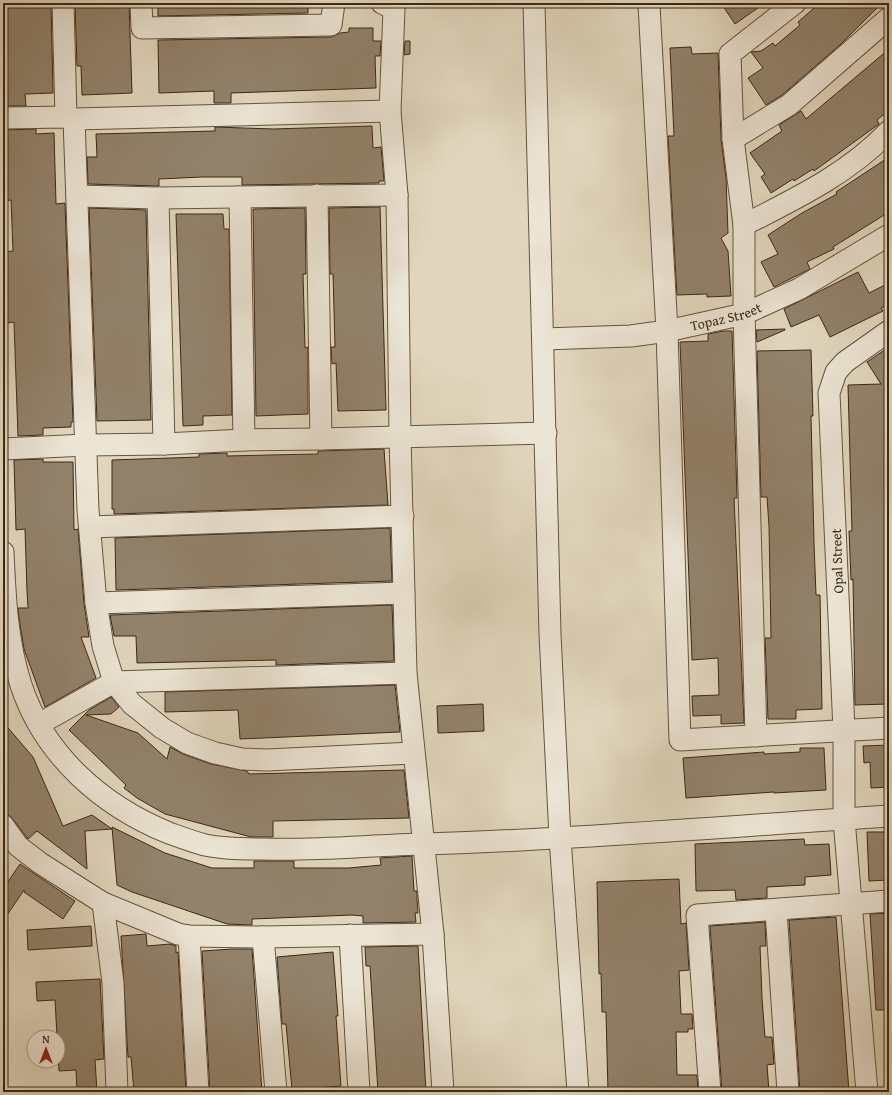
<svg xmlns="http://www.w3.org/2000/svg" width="892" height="1095" font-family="'Gentium Book Plus',serif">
<rect width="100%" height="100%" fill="#e1d6bd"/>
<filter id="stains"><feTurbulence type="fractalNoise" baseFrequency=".005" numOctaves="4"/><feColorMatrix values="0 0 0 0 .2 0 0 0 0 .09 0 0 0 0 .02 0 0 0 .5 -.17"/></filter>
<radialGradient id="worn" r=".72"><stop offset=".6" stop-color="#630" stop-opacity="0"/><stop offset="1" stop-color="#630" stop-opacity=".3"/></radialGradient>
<!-- building -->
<path fill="#92826c" stroke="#3c2815" d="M3 3H51L53 93 25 94 26 106H3Z
M75 3H129L132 93 82 95 81 66H77Z
M158 3H308V13L158 16Z
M721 3H765L735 24Z
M820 3H882L841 44 782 95 766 105 748 78 763 68 751 52 761 51 773 43 775 46 800 25 798 22Z
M349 28H373V41H381L380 56H375L376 88 231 93V103H214V91L159 93 158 40 331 37 340 33 349 32Z
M405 41H410V54L404 55Z
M691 47 692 54 718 53 721 139 726 179 728 233 721 238 728 251 731 296 707 297V294L677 295 668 136H674L670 48Z
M889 49V110L877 120 879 124 814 171 813 169 794 181 793 179 771 193 761 177 765 174 750 153 782 131 779 125 801 111 806 119Z
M372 126 373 148 381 147 384 181H379V183L242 185V177H202L159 179V186L88 184 87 157H97L96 134 215 131V127L273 129Z
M36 129V134L54 133 56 204 65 203 73 422H71V427L43 428V435L18 436 14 322 7 323 4 252 13 251 11 200 3 201V130Z
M889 157V212L833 247 834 249 807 262 810 269 774 287 761 262 778 254 768 235 802 213 837 194 836 192Z
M380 207 386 410 338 411 336 363 332 364 331 347H335L333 274H330L329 208Z
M89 208 146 210 151 420 97 421Z
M305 208 306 274H303L305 348 308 347V414L256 416 253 209Z
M176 214H223L224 229H229L232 415 203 416V425L183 426Z
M858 272 869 293 889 283V304L881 308 883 311 830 337 819 315 791 327 784 309Z
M785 329V330L757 342 756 330Z
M723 331H732L737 498H734L744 723 721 724V715L693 716 692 696 719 695 718 658 692 660 680 342 708 341V334Z
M889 347V704L855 705 853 579 851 580 849 531H852L848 385 881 384 867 362Z
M811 350 813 416H811L814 543 816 595H820L822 709 796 710V719H768L765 638H771L769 526 767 497H761L757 351Z
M384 449 388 505 114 514V509H112V460L199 457V454L227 453V456L269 455 318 454V451Z
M43 459V462H73L74 530 78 529 84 604 89 637H81L96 678 45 707 24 649 19 618 18 608H28L27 591 25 529 16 530 14 460Z
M390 528 392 581 116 590 115 538Z
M392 605 394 661 276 665V660L137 663 136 636H114L110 615Z
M395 685 400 732 240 739 238 710 165 712V692Z
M111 697 119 707 111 714 86 715 138 733 167 759 170 747 183 754 211 764 247 771 249 774 404 770 409 818 273 821V837H251L165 814 137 798 124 788 126 785 69 730 89 710Z
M483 704 484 731 438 733 437 706Z
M3 722 33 757 63 826 92 815 112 829 85 831 87 869 37 831 28 839 12 818 3 811Z
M889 745V787L871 788 870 762 864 763 863 746Z
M800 748H824L826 790 774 793V792L686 798 683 758 764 752V754L800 752Z
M112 827 165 853 212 868H254V861H294V868H349L381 865 380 858 412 856 414 891H417V900L418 913H415L416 922 363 923V916L352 915 252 919V925L227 924 132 892 117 885Z
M867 832H889V880L869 881Z
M804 839 805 845 829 844 831 875 805 877V885L767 887V898L736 900 735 890 696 891 695 844Z
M20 864 75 901 63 919 24 892V890L3 921V889Z
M679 879 681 924 686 923 689 970 679 971 681 1014H692L693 1029H688V1032H676L677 1075H697L698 1092H608L606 1012H602L601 973 599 974 597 882Z
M889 913V1010H876L870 914Z
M836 917 849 1092H800L789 920Z
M765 922 766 946H760L762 998 765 1037H772L774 1064 767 1065 769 1092H722L710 926Z
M91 926 92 946 28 950 27 930Z
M146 934 147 946 170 944 176 946V953L178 952 186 1092H134L131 1057H128L121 936Z
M418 946 426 1092H378L370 966H366L365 947Z
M233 949H252L262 1092H210L202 951Z
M333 952 338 1016H336L341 1086 292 1090 286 1024H282L277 957Z
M100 979 104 1059 95 1060 97 1092H77L76 1070 59 1071 55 1000 37 1001 36 982Z"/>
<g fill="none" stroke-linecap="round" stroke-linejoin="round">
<defs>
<g id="minor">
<path d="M63 3 66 117"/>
<path d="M141 3 142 28 331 25 334 3"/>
<path d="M382 3 394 9 390 111 397 195 400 436 406 673 433 934 443 1092"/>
<path d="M534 3 550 634 560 838 578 1092"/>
<path d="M651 3 649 5 667 331 680 740 889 728"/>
<path d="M3 118 66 117 74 119 390 111"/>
<path d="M74 119 88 510 96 603 103 646 114 682 132 704 162 728 187 743 215 753 242 759 267 760 413 753"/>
<path d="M733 139 789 105 889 18"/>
<path d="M317 195 321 439"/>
<path d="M77 196 158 198 397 195"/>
<path d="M240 197 244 440"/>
<path d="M158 198 164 444"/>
<path d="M744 225C795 199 848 174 889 131"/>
<path id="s1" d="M544 339 631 336 667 331 744 314 799 289 889 235"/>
<path d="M3 449 86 445 164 444 244 440 321 439 546 433"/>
<path d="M90 527 403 516"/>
<path d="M3 552C5 597 7 641 21 685 44 755 102 806 169 833 180 837 193 842 205 845 224 849 244 849 264 849 318 851 372 845 426 844 580 839 735 826 889 816"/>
<path d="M96 603 404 593"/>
<path d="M39 724 114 682 406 673"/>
<path d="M756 736 744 314V225L733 139 730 54 795 3"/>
<path d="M3 825 18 846 40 863 103 903 178 934 189 936 263 937 433 934"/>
<path d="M103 903 113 983 117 1092"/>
<path d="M776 911 788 1092"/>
<path d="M350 935 359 1092"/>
<path d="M189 936 198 1092"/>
<path d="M263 937 276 1092"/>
<path d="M710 1092 697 915 889 901"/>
<path d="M867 1092 844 819V730L829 393 836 372 845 362 889 331"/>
</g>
</defs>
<!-- minor casing -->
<use href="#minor" stroke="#65543f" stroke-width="23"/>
<!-- minor -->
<use href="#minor" stroke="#ece4d4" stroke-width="21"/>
</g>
<g text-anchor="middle" stroke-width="4" stroke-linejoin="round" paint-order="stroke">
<!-- street labels -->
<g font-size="14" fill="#3c2815" stroke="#ece4d4">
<text dy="5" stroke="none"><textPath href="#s1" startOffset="184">Topaz Street</textPath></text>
<text transform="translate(837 561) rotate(-92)" y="5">Opal Street</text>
</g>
</g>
<!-- margin -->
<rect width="892" height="1095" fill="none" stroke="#e1d6bd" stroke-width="16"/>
<rect x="4" y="4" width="884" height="1087" fill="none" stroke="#3c2815" stroke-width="2"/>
<rect x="8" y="8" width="876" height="1079" fill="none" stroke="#3c2815"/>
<!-- north arrow -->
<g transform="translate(46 1049)"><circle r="19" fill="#ece4d4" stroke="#a69988"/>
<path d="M0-3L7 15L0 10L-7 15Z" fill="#8f2418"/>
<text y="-6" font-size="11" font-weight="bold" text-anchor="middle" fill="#3c2815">N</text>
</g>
<rect width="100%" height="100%" filter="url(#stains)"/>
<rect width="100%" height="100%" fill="url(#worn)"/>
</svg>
